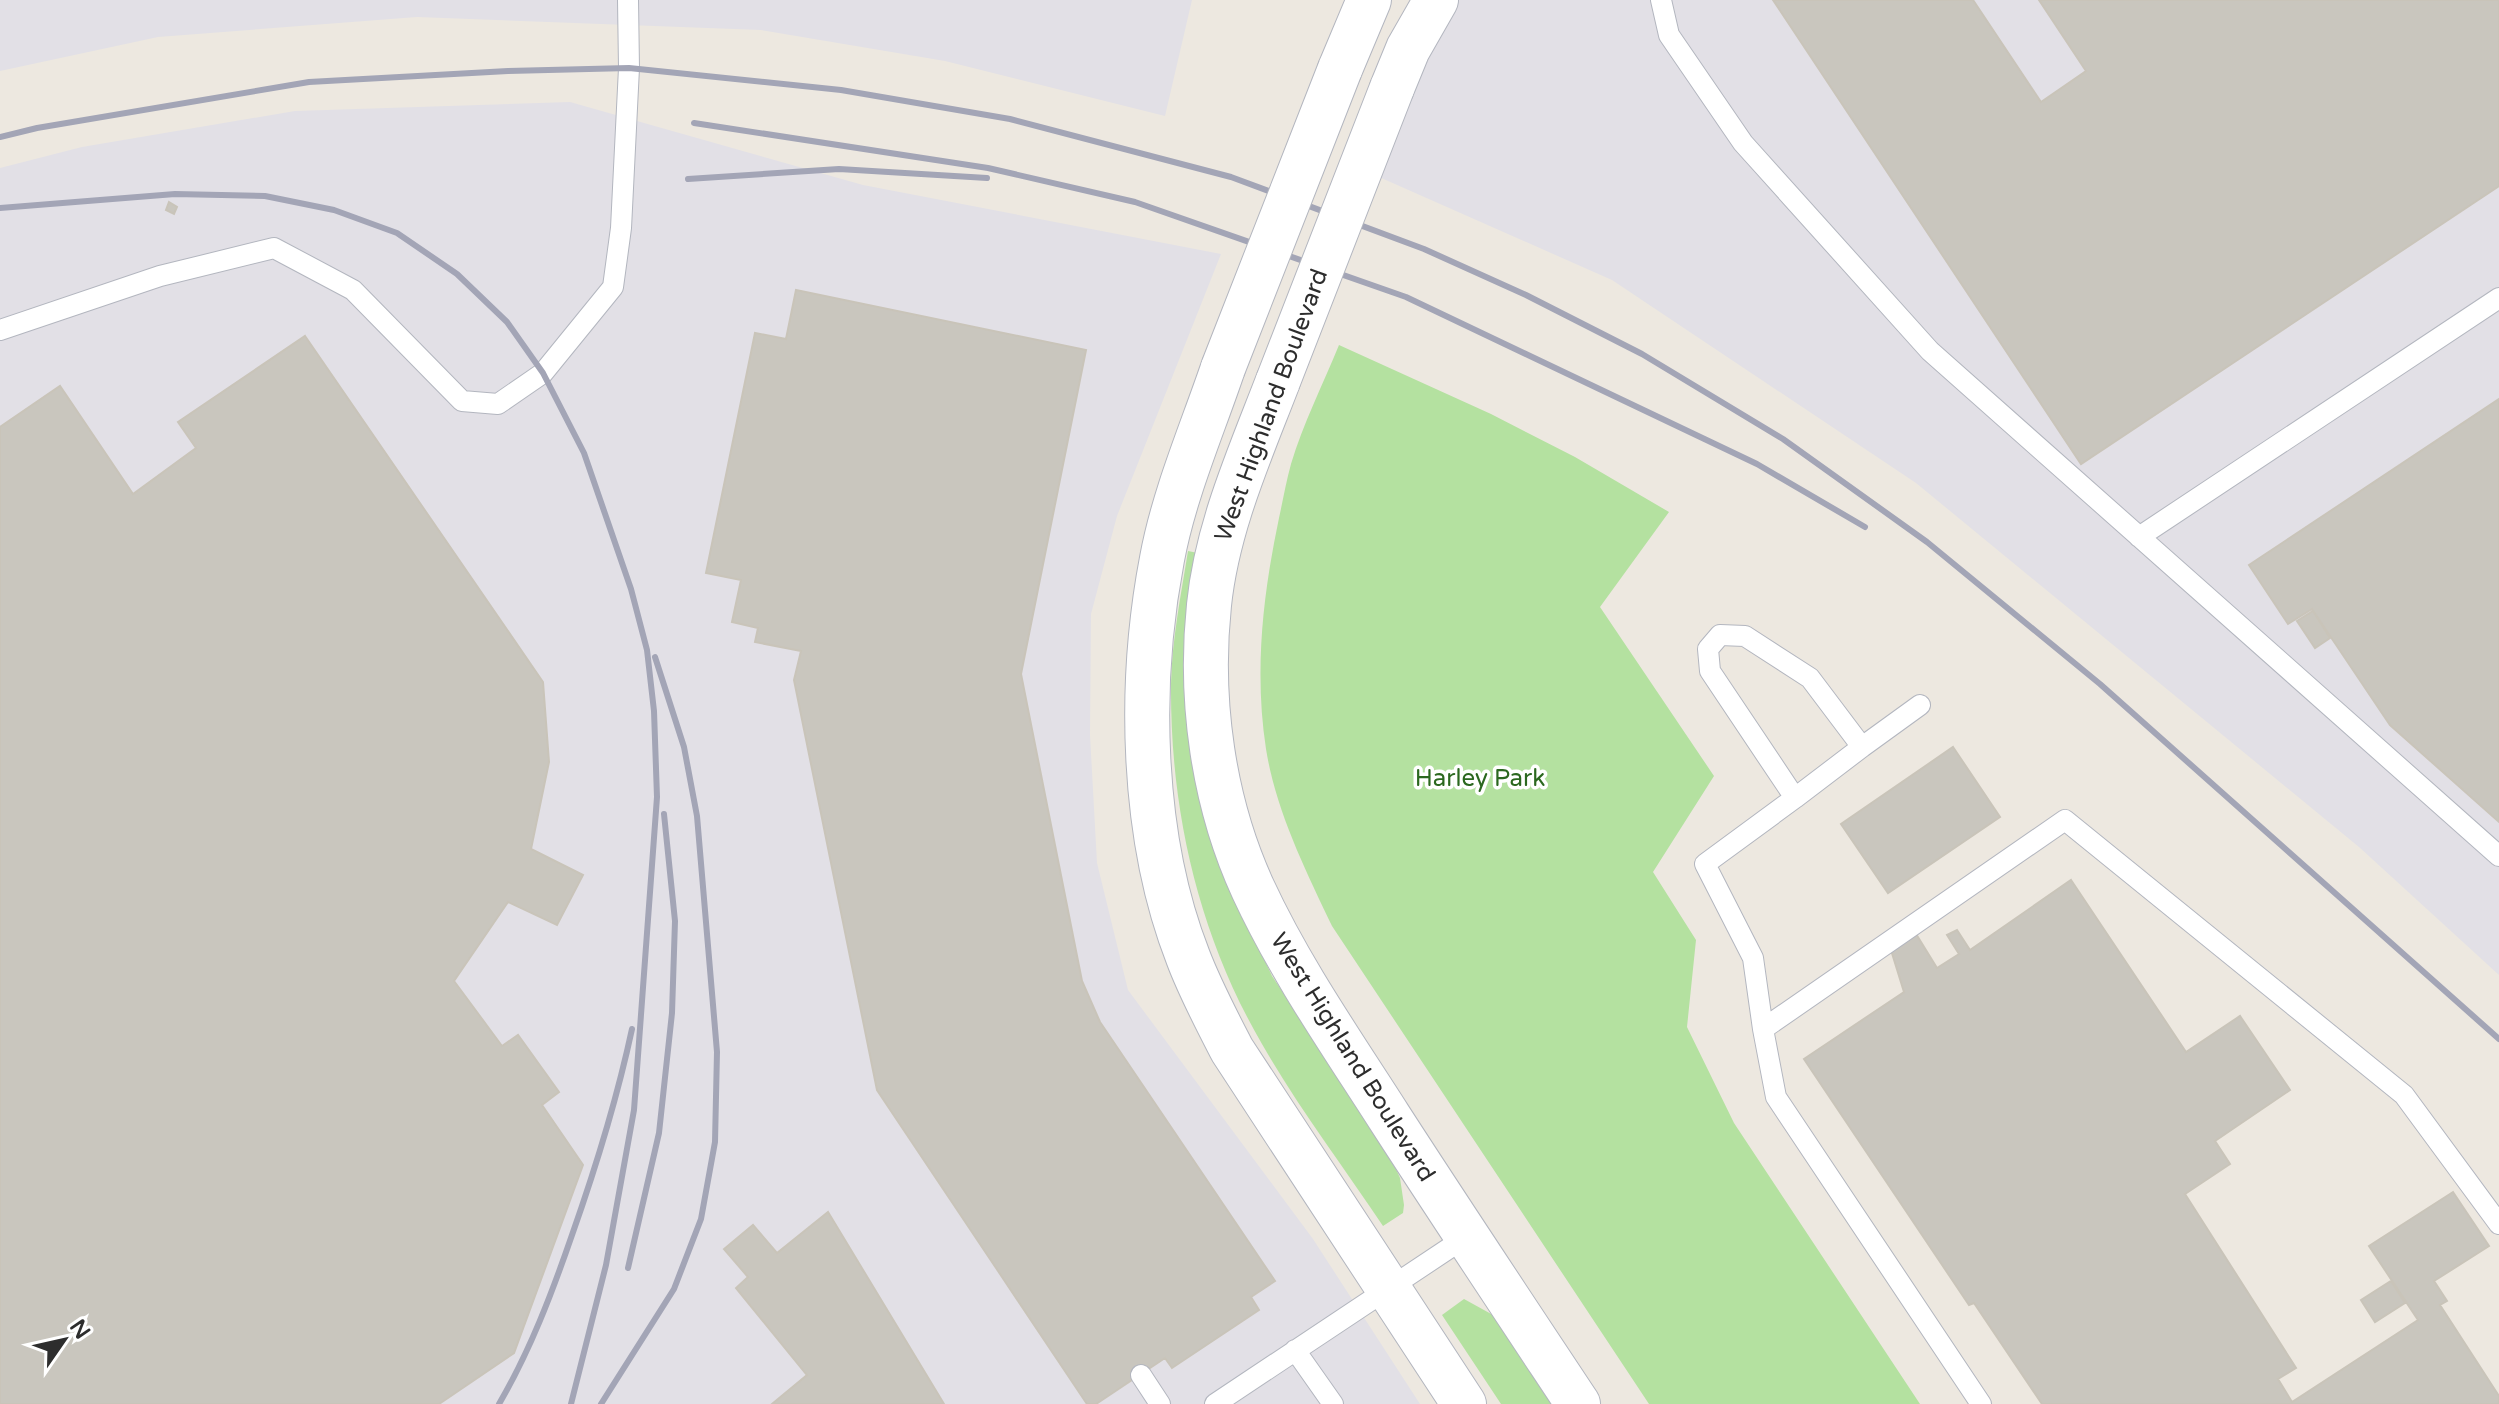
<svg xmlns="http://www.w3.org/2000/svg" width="2499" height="1404" font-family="'Varela Round',sans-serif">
<rect width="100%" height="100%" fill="#ede8e0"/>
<!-- industrial -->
<path fill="#e2e0e6" d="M0 0H1192L1165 116 945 61 761 30 417 17 158 37 0 71Z
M1436 0H2499V975L2359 847 1916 483 1612 280 1361 169Z
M570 102 863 185 1221 254 1117 516 1091 614 1090 735 1097 863 1128 990 1313 1239 1420 1404H0V168L82 147 295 111Z"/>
<!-- green -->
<path fill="#b4e1a0" d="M1339 345 1491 414 1575 457 1669 512 1600 607 1714 776 1653 872 1696 940 1687 1027 1734 1123 1920 1404H1649L1332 926C1305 869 1276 811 1266 749 1254 671 1263 594 1279 518 1283 500 1286 482 1291 464 1303 424 1323 384 1339 345Z
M1188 551 1198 553 1218 860 1272 976 1385 1144 1400 1178 1404 1205 1403 1213 1383 1226C1343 1166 1298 1107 1262 1044 1198 934 1170 810 1171 684 1172 639 1181 595 1188 551Z
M1464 1299 1493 1315 1560 1404H1501L1442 1315Z"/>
<!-- building -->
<path fill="#c9c6be" stroke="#c9c4b9" stroke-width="2" d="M1773 0H1973L2041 102 2086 71 2039 0H2499V186L2081 464Z
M169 202 177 207 174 214 166 210Z
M796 290 1086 350 1021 674 1082 981 1100 1022 1275 1281 1251 1297 1259 1310 1172 1368 1165 1358 1096 1404H1087L877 1090 794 680 801 651 755 642 758 628 732 622 741 580 706 573 755 333 786 339Z
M305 336 543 682 549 762 531 849 583 875 557 925 508 902 454 981 502 1046 518 1035 559 1092 542 1105 583 1165 514 1353 439 1404H0V427L60 386 133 494 196 448 178 422Z
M2499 399V822L2390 725 2312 609 2288 624 2249 565Z
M2313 611 2330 638 2315 648 2297 621Z
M1953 747 2000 817 1888 893 1841 824Z
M2071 880 2186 1052 2240 1016 2290 1090 2215 1141 2230 1164 2185 1194 2296 1368 2278 1379 2292 1402 2418 1320 2369 1246 2453 1192 2489 1246 2434 1281 2447 1301 2440 1305 2499 1396V1404H2042L1974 1303 1969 1305 1804 1059 1904 992 1891 950 1916 934 1937 968 1959 954 1947 935 1957 930 1970 950Z
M828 1212 944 1404H772L807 1375 736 1288 748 1277 724 1249 753 1225 777 1253Z
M2391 1281 2405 1303 2375 1322 2361 1300Z"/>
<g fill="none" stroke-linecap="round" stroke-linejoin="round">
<defs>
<path id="lane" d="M1661 0 1669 35 1743 143 1930 351 2499 856
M0 330 160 276 274 248 353 290 462 401 498 404 543 373 613 287 621 228 629 68 628 0
M2139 537 2499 298
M1795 798 1862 747
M1763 1029 1753 958 1705 864 1795 798 1710 671 1708 649 1720 635 1745 636 1810 678 1862 747 1920 705
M1295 1350 1333 1404
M1141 1375 1160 1404
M1215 1404 1466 1237
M1981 1404 1776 1097 1763 1029 2065 820 2404 1095 2499 1224"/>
<path id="secondary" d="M1340 69 1369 0
M1392 88 1408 49 1436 0
M1223 368C1202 430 1174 494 1162 559 1138 684 1141 837 1188 957 1200 989 1216 1019 1232 1050L1464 1404
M1278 381C1250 454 1217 527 1209 605 1199 700 1213 802 1253 889 1290 969 1341 1042 1389 1117 1451 1213 1515 1309 1578 1404"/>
</defs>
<!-- lane casing -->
<use href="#lane" stroke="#b3b6bf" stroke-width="22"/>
<!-- secondary casing -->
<use href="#secondary" stroke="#b3b6bf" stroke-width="46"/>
<!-- lane -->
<use href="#lane" stroke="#fff" stroke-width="20"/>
<!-- secondary -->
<use href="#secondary" stroke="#fff" stroke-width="44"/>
<!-- rail -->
<path stroke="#a3a5b6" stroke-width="6" d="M694 123 988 168 1135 202 1406 297 1757 464 1865 527
M0 137 37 128 309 82 508 71 629 68 841 90 1010 119 1231 177 1424 249 1526 295 1642 354 1783 439 1927 542 2100 684 2499 1039
M688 179 839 169 987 178
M0 208 175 194 265 196 334 210 397 233 457 274 507 322 543 373 584 453 631 589 647 650 654 711 657 797 634 1110 606 1265 571 1404
M628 1268 659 1133 672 1013 675 921 664 814
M499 1404C530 1351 552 1293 572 1235 596 1167 617 1099 632 1029
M601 1404 674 1289 701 1219 715 1142 717 1052 697 816 684 747 655 657"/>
<defs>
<path id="secondary-bridge" d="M1223 368 1340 69
M1278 381 1392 88"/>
</defs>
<!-- secondary-bridge casing -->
<use href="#secondary-bridge" stroke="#b3b6bf" stroke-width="46" stroke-linecap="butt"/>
<!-- secondary-bridge -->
<use href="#secondary-bridge" stroke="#fff" stroke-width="44"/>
</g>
<g text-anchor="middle" stroke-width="7" stroke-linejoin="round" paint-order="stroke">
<!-- street labels -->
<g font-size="24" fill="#2d2d2d" stroke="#fff">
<text transform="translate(1271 405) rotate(-70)" y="8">West Highland Boulevard</text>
<text transform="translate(1353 1057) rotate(58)" y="8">West Highland Boulevard</text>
</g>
<!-- park labels -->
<g font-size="24" fill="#2b681f" stroke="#fff">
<text x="1480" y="786">Harley Park</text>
</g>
</g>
<!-- north arrow -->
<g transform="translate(64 1340) rotate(56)" stroke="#ffffff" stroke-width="6" paint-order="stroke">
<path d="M0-6L14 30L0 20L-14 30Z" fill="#2d2d2d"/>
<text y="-12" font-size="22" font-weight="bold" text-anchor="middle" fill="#2d2d2d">N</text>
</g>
</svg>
